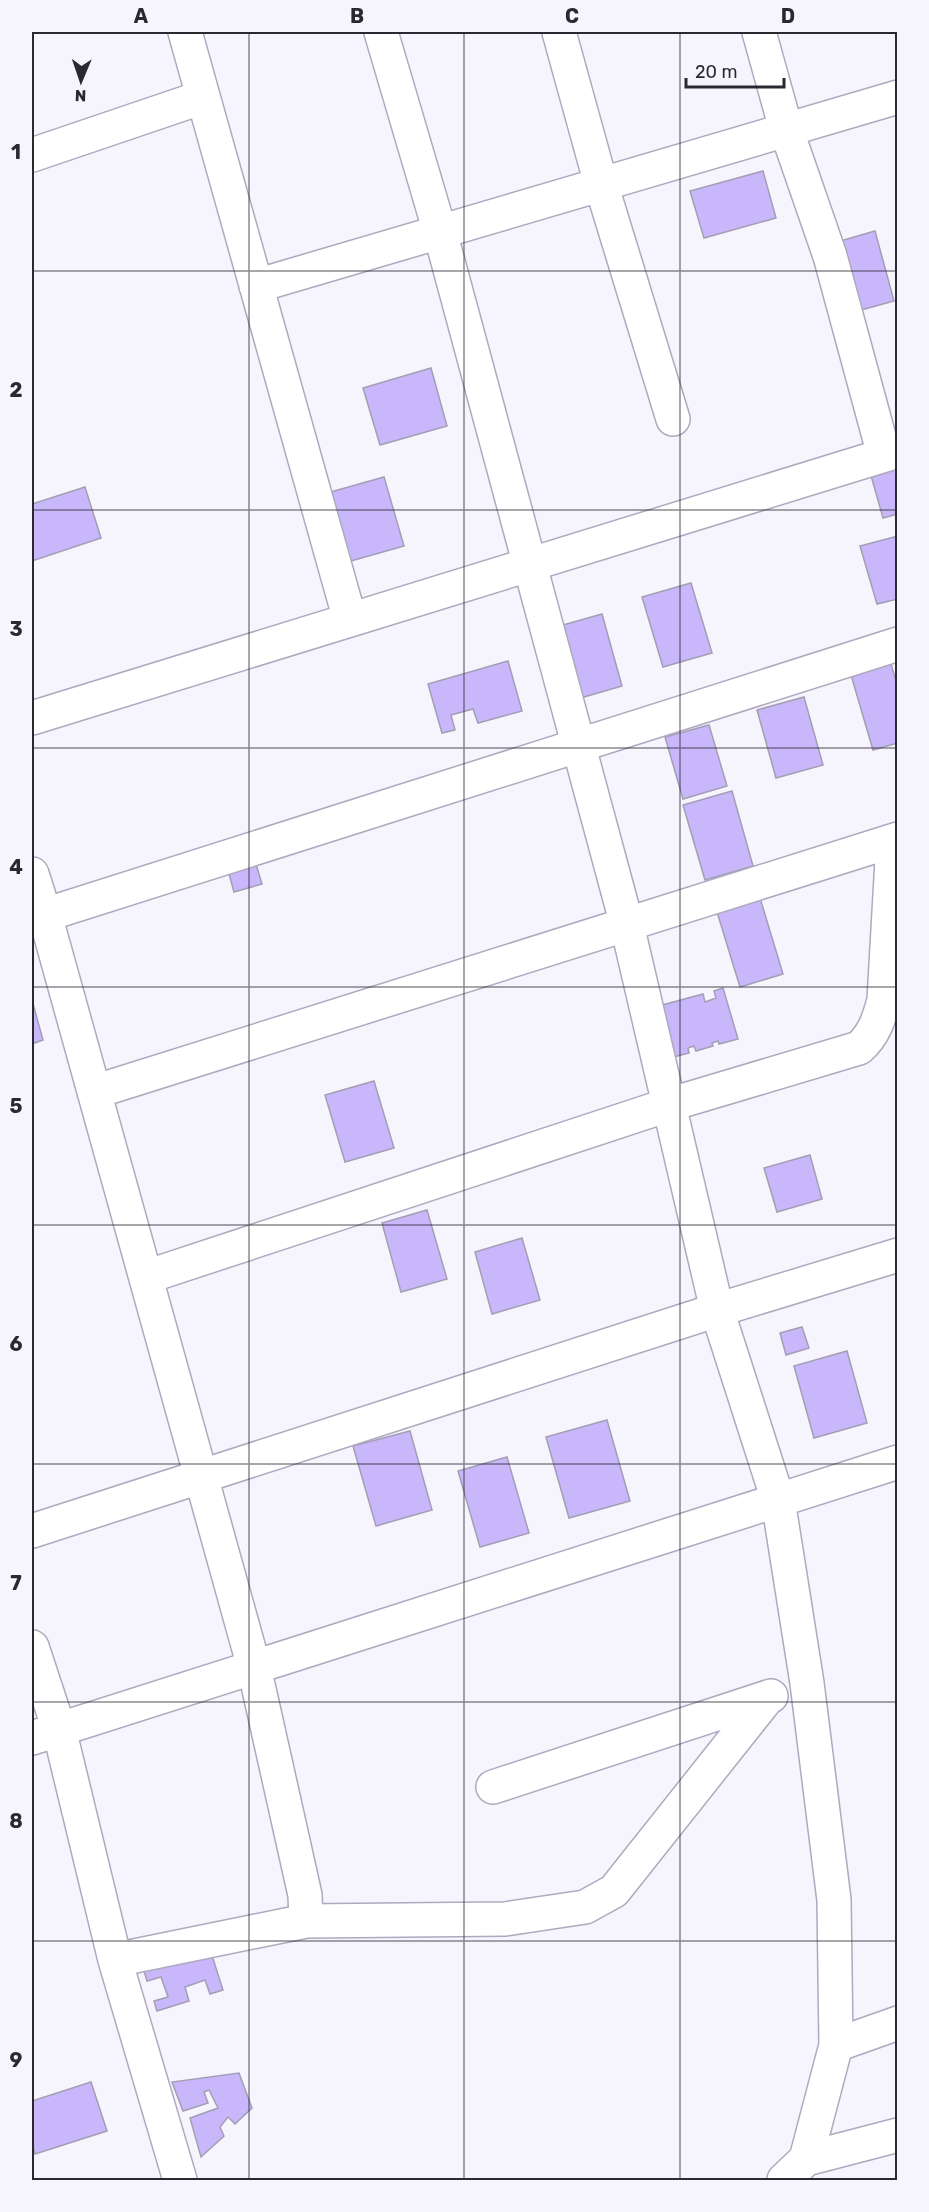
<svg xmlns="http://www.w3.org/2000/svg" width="929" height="2212" font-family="Rubik,sans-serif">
<rect width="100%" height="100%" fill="#f6f4fd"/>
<!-- building -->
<path fill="#c9b7fb" stroke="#a39eb3" stroke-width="1.5" d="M763 171 776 218 704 238 690 191Z
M875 231 894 301 843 315 823 246Z
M431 368 447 426 380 445 363 388Z
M898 465V514L883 518 870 472Z
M384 477 404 546 333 566 313 497Z
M85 487 101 538 32 561V504Z
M898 536V599L877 604 860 546Z
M691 583 712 653 663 667 642 597Z
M602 614 622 686 577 699 556 627Z
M508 661 522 711 478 723 473 709 451 715 455 730 442 733 428 684Z
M891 664 898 688V743L873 750 851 675Z
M804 697 823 765 776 778 757 710Z
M709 725 727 786 683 799 665 737Z
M732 791 753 866 705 880 683 805Z
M250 844 262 884 234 892 223 852Z
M760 898 783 974 740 987 717 912Z
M723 988 738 1039 719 1044 718 1041 712 1043 713 1046 696 1051 694 1046 688 1048 689 1053 666 1059 651 1008 703 994 705 1002 716 998 714 991Z
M32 1000 43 1040 32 1044Z
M374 1081 394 1148 345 1162 325 1095Z
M810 1155 822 1199 777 1212 764 1168Z
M427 1210 447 1279 401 1292 382 1223Z
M522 1238 540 1300 492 1314 475 1252Z
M802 1327 809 1348 786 1355 780 1333Z
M847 1351 867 1423 814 1438 794 1366Z
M607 1420 630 1501 569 1518 546 1437Z
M410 1431 432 1510 376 1526 353 1446Z
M507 1457 529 1533 480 1547 458 1471Z
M208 1943 223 1990 210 1994 205 1980 185 1987 189 2001 157 2011 154 2001 168 1997 161 1977 147 1981 142 1964Z
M239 2073 252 2108 235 2124 228 2117 220 2127 224 2136 201 2157 190 2118 218 2108 209 2090 204 2092 208 2103 183 2111 172 2082Z
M91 2082 107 2131 35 2154 32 2143V2101Z"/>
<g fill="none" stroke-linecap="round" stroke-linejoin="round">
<defs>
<path id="minor" d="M185 32 350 620
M381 32 440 232 627 925 717 1310 778 1500 807 1683 834 1900 836 2045 806 2159
M559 32 601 184 673 419
M759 32 786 129 830 256 884 455
M32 155 203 97
M256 286 898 97
M32 718 898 451
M32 874 45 915 254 1667 305 1895 306 1921
M32 919 898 644
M94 1092 898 839
M146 1277 668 1105 859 1048C874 1035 879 1019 884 1000L893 842
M32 1647 59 1729 115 1960 180 2180
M32 1738 898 1462
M493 1787 771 1696
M115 1960 306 1921 505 1919 585 1907 614 1891 768 1697
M836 2045 898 2023
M784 2180 806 2159 898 2135"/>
<path id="tertiary" d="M32 1531 717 1310 898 1255"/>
</defs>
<!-- minor casing -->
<use href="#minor" stroke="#aea9be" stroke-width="36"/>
<!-- tertiary casing -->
<use href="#tertiary" stroke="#aea9be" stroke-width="36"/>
<!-- minor -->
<use href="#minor" stroke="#fff" stroke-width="33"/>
<!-- tertiary -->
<use href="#tertiary" stroke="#fff" stroke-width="33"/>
</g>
<!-- grid -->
<path fill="none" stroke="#2a2831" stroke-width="1.5" stroke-opacity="0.55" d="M249 32V2180M464 32V2180M680 32V2180M32 271H898M32 510H898M32 748H898M32 987H898M32 1225H898M32 1464H898M32 1702H898M32 1941H898"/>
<!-- border -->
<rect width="929" height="2212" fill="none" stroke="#f6f4fd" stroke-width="66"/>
<!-- north arrow -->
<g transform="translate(81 81) rotate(182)" stroke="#f6f4fd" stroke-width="4.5" paint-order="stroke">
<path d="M0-4.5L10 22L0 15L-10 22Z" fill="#2a2831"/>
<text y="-9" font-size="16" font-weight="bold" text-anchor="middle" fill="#2a2831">N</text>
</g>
<!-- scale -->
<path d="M686 78v9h98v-9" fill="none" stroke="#2a2831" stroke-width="3"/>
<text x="695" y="78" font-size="18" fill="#2a2831" stroke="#f6f4fd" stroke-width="4.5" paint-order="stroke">20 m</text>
<rect x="33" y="33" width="863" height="2146" fill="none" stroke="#2a2831" stroke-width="2"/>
<g font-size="20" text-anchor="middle" font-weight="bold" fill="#2a2831">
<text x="141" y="23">A</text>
<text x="357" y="23">B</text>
<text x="572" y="23">C</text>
<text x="788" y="23">D</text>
<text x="16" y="159">1</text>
<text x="16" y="397">2</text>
<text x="16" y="636">3</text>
<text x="16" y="874">4</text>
<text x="16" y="1113">5</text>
<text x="16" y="1351">6</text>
<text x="16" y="1590">7</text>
<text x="16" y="1828">8</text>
<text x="16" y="2067">9</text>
</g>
</svg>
